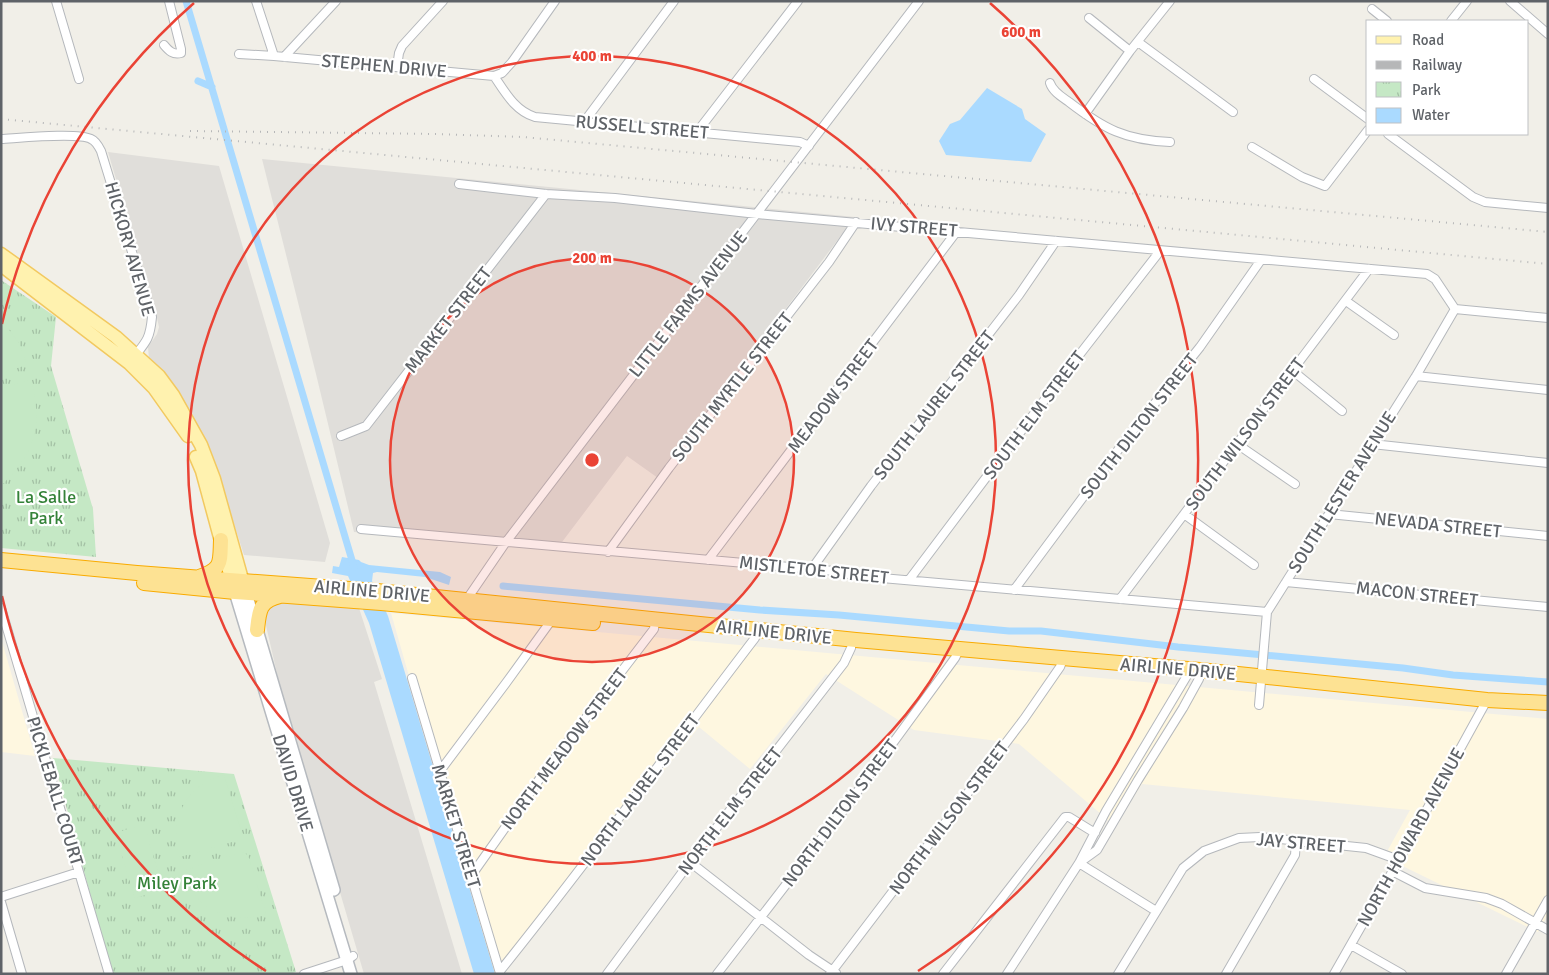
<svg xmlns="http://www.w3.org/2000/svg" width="1549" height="975" font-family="Signika,sans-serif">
<defs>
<pattern id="park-tufts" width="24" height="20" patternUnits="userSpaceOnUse" patternTransform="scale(1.25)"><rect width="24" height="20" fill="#c5e8c5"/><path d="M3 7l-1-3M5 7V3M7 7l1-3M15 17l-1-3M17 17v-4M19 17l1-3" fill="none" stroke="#a3c0a4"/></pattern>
</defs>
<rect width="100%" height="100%" fill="#f1efe8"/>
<!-- commercial -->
<path fill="#fef7e0" d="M391 613 1548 719V914L1538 932 1384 857 1410 810 1142 784 1115 826 1019 744 914 730 826 674 750 769 699 727 499 974H494Z
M1 638 35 756 1 752Z"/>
<!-- industrial -->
<path fill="#e0deda" d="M108 152 219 166 330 543 325 562 244 555 216 468 149 359 148 347 157 334 159 327 157 318Z
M262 159 855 217 658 478 627 456 556 550 354 532 316 374Z
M274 601 359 608 382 679 374 682 462 974H364L282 695 264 617 265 607Z"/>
<!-- park -->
<path fill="url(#park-tufts)" d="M1 280 56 317 51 366 93 509 96 557 1 548Z
M53 758 234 774 296 972 289 974H112Z"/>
<!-- pitch -->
<path fill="#c5e8c5" d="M1 319 19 343 27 365 1 373Z
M31 379C43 426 36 452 1 486V388Z
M224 775 242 834 239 840 180 857C167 822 187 783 224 775Z
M144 824 163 890 135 898 115 833Z
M242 852 248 855 266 914C231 926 192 908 183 871Z"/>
<!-- water -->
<path fill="#aadaff" d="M987 88 1022 109 1025 119 1046 134 1031 162 946 155 939 141 950 124 960 120Z
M342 557 359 560 361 562 369 565 440 572 451 577 449 585 425 577 377 572 373 573 372 581 388 616 495 974H474L369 623 348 576 332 573 333 566 339 567Z"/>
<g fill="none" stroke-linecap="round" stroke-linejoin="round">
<!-- canal -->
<path stroke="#aadaff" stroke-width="7" d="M186 1 354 567
M198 81 212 87
M503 586 760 610 839 615 1009 631H1041L1178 647 1403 668 1453 675 1548 682"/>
<defs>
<path id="street" d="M56 1 79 79
M1510 1 1548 34
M1372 9 1387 21
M1089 18 1130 51
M1451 21 1467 1
M1138 42 1233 112
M164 45C169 51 173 55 181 53V49L169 1
M239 54 274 56 256 1
M274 56 494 76 502 73 512 62 555 1
M284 57 336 1
M397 67 399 53 402 46 443 1
M494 76C505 92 515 111 535 117L778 140 800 142 809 146
M1314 79 1368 119
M1050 83C1053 92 1062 97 1069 102 1104 129 1125 140 1170 142
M1085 114 1130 51 1170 1
M584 122 674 1
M697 132 798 1
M1388 134 1473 197 1485 202 1548 208
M1 139C19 138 78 132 91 139 96 141 99 147 101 151L152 317C150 338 147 341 134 357
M1252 147 1302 177 1325 186 1368 130
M459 184 546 194 615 198 757 214 1427 274 1435 279 1455 309
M1346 301 1394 335
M1455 309 1548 318
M1293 371 1342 411
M1416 376 1548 390
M341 436 366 426 546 194
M1237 444 1295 484
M1372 444 1548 463
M1184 514 1254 565
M1329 514 1548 536
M361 529 834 571 859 576 1267 612
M608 552 669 468 829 262 856 222
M708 560 957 231
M811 570 871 486 1019 295 1056 241
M909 580 1052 390 1160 251
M1286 582 1548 607
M1014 590 1127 438 1200 347 1261 260
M1120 599 1369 269
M465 602 506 542 919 1
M1 608 109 974
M412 678 500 973
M1259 705 1267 612 1416 376 1455 309
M440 771 506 683 553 618
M690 862 809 955 836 973
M1079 863 1097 850 1138 780 1183 708 1199 679 1200 670
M1079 863 1156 911
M1392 871 1425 888 1486 898 1502 904 1548 930
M471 876 543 774 654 629 655 621
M1 897 79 872
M1 902 22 974
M1351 945 1402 974
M500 971C588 862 670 749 755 638L756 631
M304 974 347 960 353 956
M607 974 690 862 844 663 851 648
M717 974 849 803 955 658 959 650
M830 974 1024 719 1060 667 1063 659
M943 974 1065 817H1069L1095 833
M1007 974 1079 863 1106 811 1191 669
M1118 974 1183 868 1204 851 1239 838 1260 837 1366 848 1399 860
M1226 974 1295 855 1296 842
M1334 974 1399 860 1487 700
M1506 974 1548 900"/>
<path id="secondary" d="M235 592 351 974
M246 593 334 890"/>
<path id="primary" d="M1 254 116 337 159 376 173 395 201 445 214 479 245 590
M1 265 129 363 154 388 188 436
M196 457 202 471 234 589"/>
<path id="highway" d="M1 560 137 573 377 591 856 640 1200 670 1487 700 1548 703
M199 577C223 569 220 562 221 540
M144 583 235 592 381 603 593 623
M257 630C259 611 259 601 280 596"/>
</defs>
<!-- street casing -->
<use href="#street" stroke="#b5b8bc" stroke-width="10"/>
<!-- secondary casing -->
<use href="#secondary" stroke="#b6babf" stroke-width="14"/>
<!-- primary casing -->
<use href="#primary" stroke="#f2c960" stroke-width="15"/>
<!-- highway casing -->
<use href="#highway" stroke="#f9ab00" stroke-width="16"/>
<!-- street -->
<use href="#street" stroke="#fff" stroke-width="8"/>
<!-- secondary -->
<use href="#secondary" stroke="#fff" stroke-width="11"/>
<!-- primary -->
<use href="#primary" stroke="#fff2af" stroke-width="12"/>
<!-- highway -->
<use href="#highway" stroke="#fde293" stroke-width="14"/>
<!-- rail -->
<path stroke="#b6b7b8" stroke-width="2" stroke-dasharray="1 6" stroke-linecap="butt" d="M1 119 1548 264
M190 131 438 134 523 137 1548 232"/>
</g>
<!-- distance rings -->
<circle cx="592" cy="460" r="202" fill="#ea4335" fill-opacity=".12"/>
<g fill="none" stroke="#ea4335" stroke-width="2.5">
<circle cx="592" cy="460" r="202"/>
<circle cx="592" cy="460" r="404"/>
<path d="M266 971A606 606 0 0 1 2 596M2 324A606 606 0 0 1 194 3M990 3A606 606 0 0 1 918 971"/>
</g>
<g text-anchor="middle" stroke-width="4.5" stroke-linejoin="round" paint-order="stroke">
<!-- street labels -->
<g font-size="18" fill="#5f6368" stroke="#fff">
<text transform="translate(384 66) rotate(5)" y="6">STEPHEN DRIVE</text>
<text transform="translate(642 127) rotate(5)" y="6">RUSSELL STREET</text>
<text transform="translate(914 227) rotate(5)" y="6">IVY STREET</text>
<text transform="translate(130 249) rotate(74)" y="6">HICKORY AVENUE</text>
<text transform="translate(688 304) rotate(-52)" y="6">LITTLE FARMS AVENUE</text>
<text transform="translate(448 320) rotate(-52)" y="6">MARKET STREET</text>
<text transform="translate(732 387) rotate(-52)" y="6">SOUTH MYRTLE STREET</text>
<text transform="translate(833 396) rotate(-53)" y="6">MEADOW STREET</text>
<text transform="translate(934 405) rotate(-52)" y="6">SOUTH LAUREL STREET</text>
<text transform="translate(1034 415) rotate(-53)" y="6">SOUTH ELM STREET</text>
<text transform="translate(1139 426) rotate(-52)" y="6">SOUTH DILTON STREET</text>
<text transform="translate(1245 434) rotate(-53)" y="6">SOUTH WILSON STREET</text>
<text transform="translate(1342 492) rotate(-58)" y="6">SOUTH LESTER AVENUE</text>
<text transform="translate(1438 525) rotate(6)" y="6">NEVADA STREET</text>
<text transform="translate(814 570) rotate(6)" y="6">MISTLETOE STREET</text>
<text transform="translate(372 591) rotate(5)" y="6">AIRLINE DRIVE</text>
<text transform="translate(1417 594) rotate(6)" y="6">MACON STREET</text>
<text transform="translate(774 632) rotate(6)" y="6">AIRLINE DRIVE</text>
<text transform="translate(1178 669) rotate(5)" y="6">AIRLINE DRIVE</text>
<text transform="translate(564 749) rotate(-53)" y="6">NORTH MEADOW STREET</text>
<text transform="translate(293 783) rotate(73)" y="6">DAVID DRIVE</text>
<text transform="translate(640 790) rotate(-53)" y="6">NORTH LAUREL STREET</text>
<text transform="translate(55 791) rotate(73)" y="6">PICKLEBALL COURT</text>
<text transform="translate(730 811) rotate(-52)" y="6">NORTH ELM STREET</text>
<text transform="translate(840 813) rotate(-53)" y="6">NORTH DILTON STREET</text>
<text transform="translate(949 818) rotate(-53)" y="6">NORTH WILSON STREET</text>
<text transform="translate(456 826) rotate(73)" y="6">MARKET STREET</text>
<text transform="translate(1411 837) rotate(-61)" y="6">NORTH HOWARD AVENUE</text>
<text transform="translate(1301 843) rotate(5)" y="6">JAY STREET</text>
</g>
<!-- park labels -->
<g font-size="18" fill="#348238" stroke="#fff">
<text x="46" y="503">La Salle<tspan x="46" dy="21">Park</tspan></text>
<text x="177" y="889">Miley Park</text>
</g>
</g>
<circle cx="592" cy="460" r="8" fill="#ea4335" stroke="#fff" stroke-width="2.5"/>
<g font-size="15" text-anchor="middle" font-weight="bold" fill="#ea4335" stroke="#fff" stroke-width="4.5" stroke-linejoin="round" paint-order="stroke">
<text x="1021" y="37">600 m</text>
<text x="592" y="61">400 m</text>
<text x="592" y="263">200 m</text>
</g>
<!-- border -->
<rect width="1549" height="975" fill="none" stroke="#5f6368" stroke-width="5"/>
<!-- legend -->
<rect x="1366" y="20" width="162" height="115" fill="#ffffff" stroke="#bfc1c3"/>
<rect x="1376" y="36" width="25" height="8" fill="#fff2af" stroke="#bfc1c3"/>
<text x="1412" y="45" font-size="15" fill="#5f6368">Road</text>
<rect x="1376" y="61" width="25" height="8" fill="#b6b7b8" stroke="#bfc1c3"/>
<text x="1412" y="70" font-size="15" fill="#5f6368">Railway</text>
<rect x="1376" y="82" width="25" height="15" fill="url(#park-tufts)" stroke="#bfc1c3"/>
<text x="1412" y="95" font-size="15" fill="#5f6368">Park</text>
<rect x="1376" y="108" width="25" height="15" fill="#aadaff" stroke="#bfc1c3"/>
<text x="1412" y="120" font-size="15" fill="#5f6368">Water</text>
</svg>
